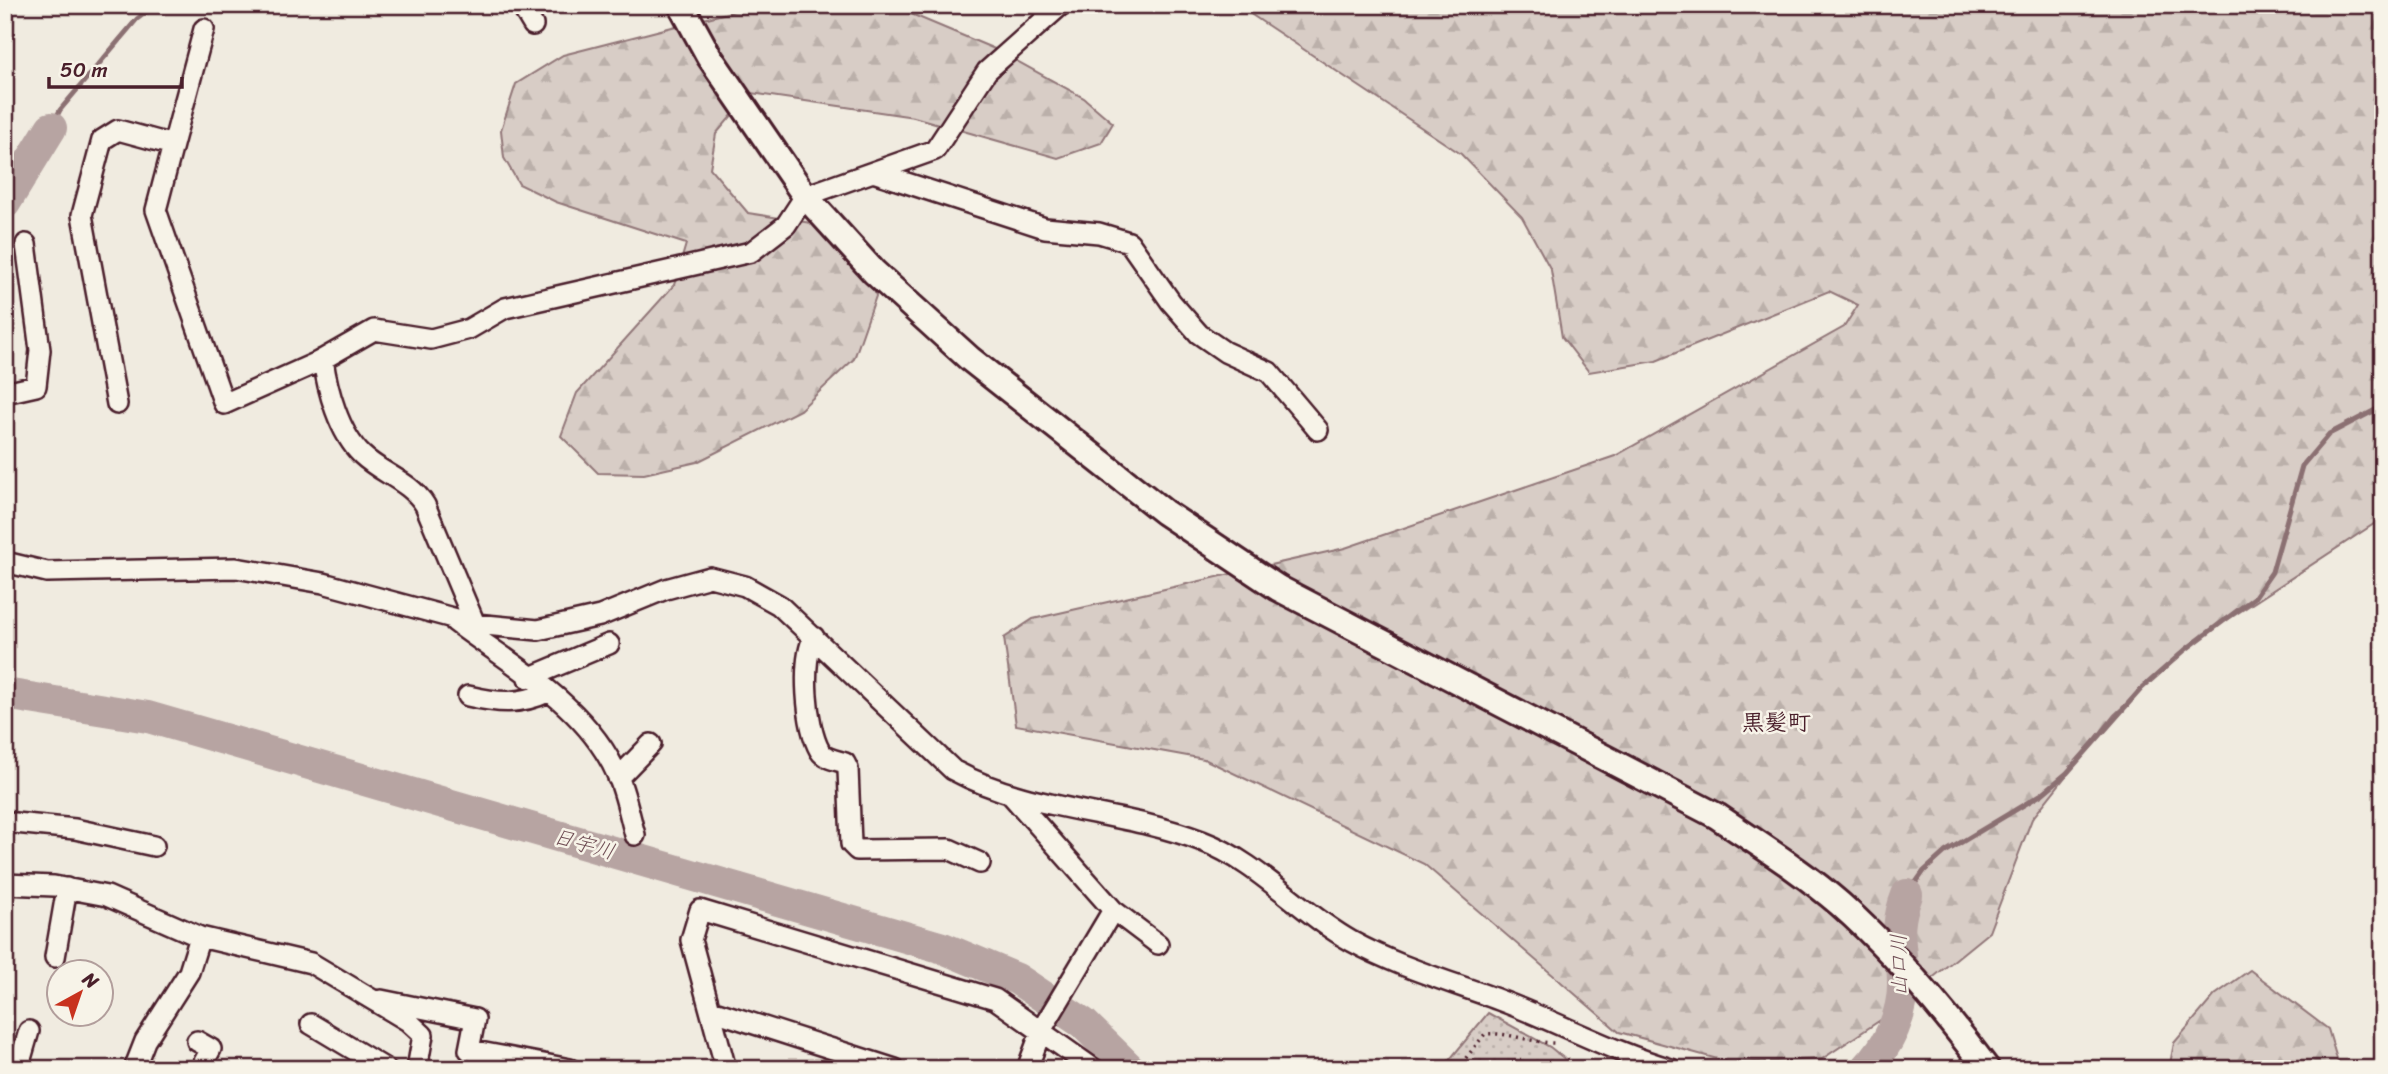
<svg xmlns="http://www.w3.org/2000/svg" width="2388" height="1074" font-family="Sriracha,'Klee One',sans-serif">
<defs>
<pattern id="forest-firs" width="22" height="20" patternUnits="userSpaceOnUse" patternTransform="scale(1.75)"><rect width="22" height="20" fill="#d8cdc6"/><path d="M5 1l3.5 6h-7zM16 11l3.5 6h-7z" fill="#bbb0aa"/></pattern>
<pattern id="park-dots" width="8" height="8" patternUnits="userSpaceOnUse" patternTransform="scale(1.75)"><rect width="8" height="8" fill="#d8cdc6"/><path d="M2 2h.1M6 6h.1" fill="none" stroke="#bbb0aa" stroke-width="1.8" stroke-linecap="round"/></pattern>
</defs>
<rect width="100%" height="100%" fill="#f0ebe0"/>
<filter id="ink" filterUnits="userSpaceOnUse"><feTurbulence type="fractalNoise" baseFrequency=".0143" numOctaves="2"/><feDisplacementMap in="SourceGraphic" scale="14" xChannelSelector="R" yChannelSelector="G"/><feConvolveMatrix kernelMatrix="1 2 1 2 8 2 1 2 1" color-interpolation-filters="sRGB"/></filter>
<g filter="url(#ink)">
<!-- forest -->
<path fill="url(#forest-firs)" stroke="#917678" stroke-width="2" d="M758 5 897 8 997 50 1084 98 1113 123 1101 143 1058 158 914 117 751 93 716 134 710 168 748 213 811 223 862 254 876 296 854 359 800 410 697 462 644 474 598 473 561 436 577 393 674 285 686 244 556 202 519 184 504 158 501 130 516 84 563 55Z
M1237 5H2383V518L2192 643 2114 715 2032 819 1989 932 1882 1019 1822 1059 1732 1063 1619 1032 1424 864 1204 759 1016 725 1004 638 1033 619 1345 548 1615 456 1844 327 1858 305 1829 291 1656 361 1589 372 1562 337 1551 270 1522 217 1461 154Z
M2250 970 2328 1029 2340 1069H2169L2174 1043 2215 995Z"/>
<!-- park -->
<path fill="url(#park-dots)" stroke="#917678" stroke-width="2" d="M1488 1013 1550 1047 1577 1069H1442Z"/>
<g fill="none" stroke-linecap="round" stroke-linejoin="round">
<!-- stream -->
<path stroke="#8b6f72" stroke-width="5" d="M51 128 60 110 137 19 149 10
M1907 895 1924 871 1945 852 2042 794 2067 773 2141 689 2185 650 2254 598 2272 572 2302 466 2329 434 2383 406"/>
<!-- river -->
<path stroke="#b7a4a2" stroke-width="32" d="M5 203 51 128
M5 694 148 717 943 948 1017 979 1083 1023 1130 1069
M1866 1069C1889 1046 1904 1013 1903 981 1902 944 1893 931 1907 895"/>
<defs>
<path id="minor" d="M521 5 533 25
M173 145 204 29
M876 173 1045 228 1099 233 1129 242 1171 302 1199 334 1225 352 1269 372 1318 430
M323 359C327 389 339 433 362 455 382 474 410 481 425 505L475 624
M5 393 36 386 40 350 26 244
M117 404 82 215 102 140 118 130 173 145 156 210 224 404 318 362 374 330 431 339 469 329 505 308 751 252 786 225 805 196 935 150 987 71 1061 5
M5 562 47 572 236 568 323 583 475 624 538 630 600 616 666 589 710 577 745 586 779 605 953 770C1030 812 1121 810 1202 841 1258 862 1299 912 1351 941 1398 967 1449 981 1499 1000 1556 1021 1612 1052 1671 1069
M455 622C513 666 590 707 619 779 626 796 630 817 635 835
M814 637C801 660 806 727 820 751 825 759 836 760 845 763L848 769 851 844 857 850 949 849 980 863
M528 678 609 644
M468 696C498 703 520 705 548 692
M618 778 651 744
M1012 796 1113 910 1042 1029 1027 1069
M5 822 75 829 154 846
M5 884 54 886 107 896 200 937 311 963 408 1021 423 1035 417 1069
M1113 910 1158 944
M55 957 67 888
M381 1000 475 1019 469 1050 570 1069
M711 1010 895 1069
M311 1024 386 1069
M197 1041 211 1049 200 1069
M18 1069 29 1031
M134 1069 145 1041 189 972 200 937
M726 1069 691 940 700 910 995 999 1094 1069"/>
<path id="tertiary" d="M681 5 709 56 805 196 874 272 970 359 1164 512 1278 588 1717 816C1758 844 1802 871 1840 904 1894 952 1944 1011 1987 1069"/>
</defs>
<!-- minor casing -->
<use href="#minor" stroke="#4a1f2b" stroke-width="24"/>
<!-- tertiary casing -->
<use href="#tertiary" stroke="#4a1f2b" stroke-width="30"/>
<!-- path -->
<path stroke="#4a1f2b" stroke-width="3.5" stroke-dasharray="2 5" stroke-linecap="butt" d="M1457 1069 1485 1034C1510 1032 1531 1043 1555 1043"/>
<!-- minor -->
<use href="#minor" stroke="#f7f3e8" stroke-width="19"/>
<!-- tertiary -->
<use href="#tertiary" stroke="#f7f3e8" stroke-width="24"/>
</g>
</g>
<g text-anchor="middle" stroke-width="5" stroke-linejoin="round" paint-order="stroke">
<!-- water labels -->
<g font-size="21" font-style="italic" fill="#704e55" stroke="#f7f3e8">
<text transform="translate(584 844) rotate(16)" y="7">日宇川</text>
<text transform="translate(1899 965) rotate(-91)" y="7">山口川</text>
</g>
<!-- quarter labels -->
<g font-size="23" font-weight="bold" fill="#4a1f2b" stroke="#f7f3e8">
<text x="1776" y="730">黒髪町</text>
</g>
</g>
<!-- margin -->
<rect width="2388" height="1074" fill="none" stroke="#f7f3e8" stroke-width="28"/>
<rect x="14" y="14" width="2360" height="1046" fill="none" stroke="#4a1f2b" stroke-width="2.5" filter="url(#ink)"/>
<!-- north arrow -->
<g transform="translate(80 993) rotate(40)"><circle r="33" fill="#f7f3e8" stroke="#b29e9c" stroke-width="2"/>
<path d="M0-5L12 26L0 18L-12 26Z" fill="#c8321e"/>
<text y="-10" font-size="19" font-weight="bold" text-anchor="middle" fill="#4a1f2b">N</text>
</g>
<!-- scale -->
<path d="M49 77v10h133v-10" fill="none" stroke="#4a1f2b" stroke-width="3.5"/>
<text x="60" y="77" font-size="21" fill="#4a1f2b" stroke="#f7f3e8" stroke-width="5" paint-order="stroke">50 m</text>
</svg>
